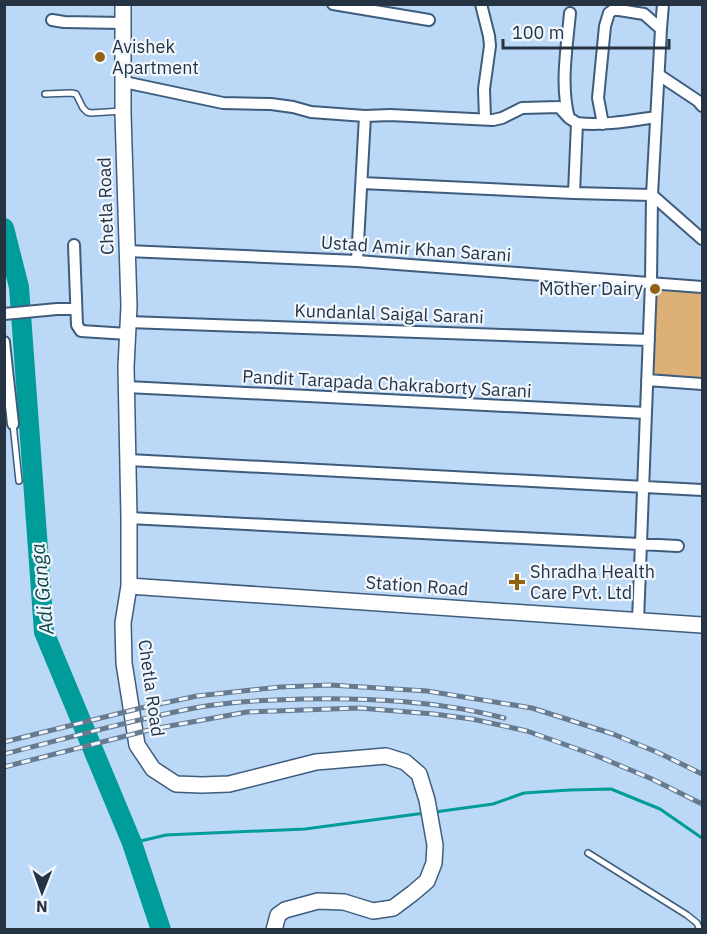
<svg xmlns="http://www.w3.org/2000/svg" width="707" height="934" font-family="'IBM Plex Sans',sans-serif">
<rect width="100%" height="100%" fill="#bcd8f7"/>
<!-- green -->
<path fill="#ddb078" d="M666 283 702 285V380L651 376 654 290 665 291Z"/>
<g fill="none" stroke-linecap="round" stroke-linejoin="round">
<!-- stream -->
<path stroke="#009c99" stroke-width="3" d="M435 812 493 804 524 793 570 790 611 789 660 809 702 838
M132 843 166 835 305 829 425 813"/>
<!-- river -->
<path stroke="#009c99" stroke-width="20" d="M4 228 19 287 44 632 132 843 161 930"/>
<defs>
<path id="lane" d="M45 94 71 93 76 94 83 108 87 112 91 113 122 111
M13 424 19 481
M588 853 687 915 697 923 700 930"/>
<path id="street" d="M333 4 429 20
M481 4 489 36 490 46 484 89 485 119
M570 13C567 47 560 85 569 118L577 123 574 193
M52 20 64 22 122 23
M659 75 698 101 702 106
M124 82 223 103 271 104 293 107 311 112 365 116 357 261
M365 116 390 115 493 120 502 118 522 108 559 107 569 118
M577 123C603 126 629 121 656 117
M603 124 598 98 605 26 609 13 613 10H619L644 14 661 29
M362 183 574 193 652 195 702 239
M74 245 77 325 81 331 128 334
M127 251 357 261 702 287
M4 314 57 309H75
M128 322 649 340
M4 342 13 424
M647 380 702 384
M127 387 646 413
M129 460 702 490
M129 518 678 546
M638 621 651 282 652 195 661 29 663 4"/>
<path id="secondary" d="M123 4V114L129 306 126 367 129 518V586L123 623 124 663 137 745 153 769 176 784 202 785 229 784 316 762 386 756 405 762 419 774 427 800 435 845 434 863 427 881 413 893 393 908 373 911 344 902 318 901 285 910 278 915 274 930
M129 586 702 625"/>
</defs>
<!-- lane casing -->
<use href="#lane" stroke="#3e5c7d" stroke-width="8"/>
<!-- street casing -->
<use href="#street" stroke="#3e5c7d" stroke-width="14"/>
<!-- secondary casing -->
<use href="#secondary" stroke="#3e5c7d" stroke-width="18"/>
<!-- lane -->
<use href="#lane" stroke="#fff" stroke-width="5"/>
<!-- street -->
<use href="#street" stroke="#fff" stroke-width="10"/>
<!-- secondary -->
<use href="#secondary" stroke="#fff" stroke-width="15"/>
<defs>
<path id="rail" d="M4 742 145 707 197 696 280 687 330 685 427 691 532 708 613 734 659 753 702 774
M4 754C69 738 134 719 200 707 234 701 270 700 305 699 371 698 439 701 504 718
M4 767 153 729 247 712 359 708 434 714 472 719 527 731 597 756 652 779 702 804"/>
</defs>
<!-- rail casing -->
<use href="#rail" stroke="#667a90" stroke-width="5"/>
<!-- rail -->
<use href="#rail" stroke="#eff6fe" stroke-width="3" stroke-dasharray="9" stroke-linecap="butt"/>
</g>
<!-- markers -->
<g fill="#936112" stroke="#eff6fe" stroke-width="2">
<circle cx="100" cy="57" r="6"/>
<circle cx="655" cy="289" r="6"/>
<path d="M514 573h6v6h6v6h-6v6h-6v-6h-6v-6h6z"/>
</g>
<g text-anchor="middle" stroke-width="4.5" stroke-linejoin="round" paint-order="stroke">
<!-- poi labels -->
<g font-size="18" fill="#253342" stroke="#eff6fe" text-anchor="start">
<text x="112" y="53">Avishek<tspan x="112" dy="21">Apartment</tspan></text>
<text x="643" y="295" text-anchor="end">Mother Dairy</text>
<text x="530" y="578">Shradha Health<tspan x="530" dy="21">Care Pvt. Ltd</tspan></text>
</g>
<!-- street labels -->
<g font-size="18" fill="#253342" stroke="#eff6fe">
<text transform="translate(106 206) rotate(-92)" y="6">Chetla Road</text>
<text transform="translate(416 249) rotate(4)" y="6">Ustad Amir Khan Sarani</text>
<text transform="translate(389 314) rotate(2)" y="6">Kundanlal Saigal Sarani</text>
<text transform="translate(387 384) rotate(3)" y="6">Pandit Tarapada Chakraborty Sarani</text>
<text transform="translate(417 586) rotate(4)" y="6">Station Road</text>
<text transform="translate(151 688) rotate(82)" y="6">Chetla Road</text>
</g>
<!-- water labels -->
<g font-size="20" font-style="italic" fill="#114846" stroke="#eff6fe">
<text transform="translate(42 589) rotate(-96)" y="7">Adi Ganga</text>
</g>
</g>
<!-- border -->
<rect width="707" height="934" fill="none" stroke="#253342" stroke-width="12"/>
<!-- north arrow -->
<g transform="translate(42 892) rotate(181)" stroke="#eff6fe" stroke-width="4.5" paint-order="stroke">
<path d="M0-4.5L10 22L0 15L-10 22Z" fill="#253342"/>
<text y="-9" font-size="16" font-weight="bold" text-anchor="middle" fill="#253342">N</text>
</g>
<!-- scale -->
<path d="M503 39v9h166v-9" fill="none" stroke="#253342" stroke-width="3"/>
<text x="512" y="39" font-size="18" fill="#253342" stroke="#eff6fe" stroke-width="4.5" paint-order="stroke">100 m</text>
</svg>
